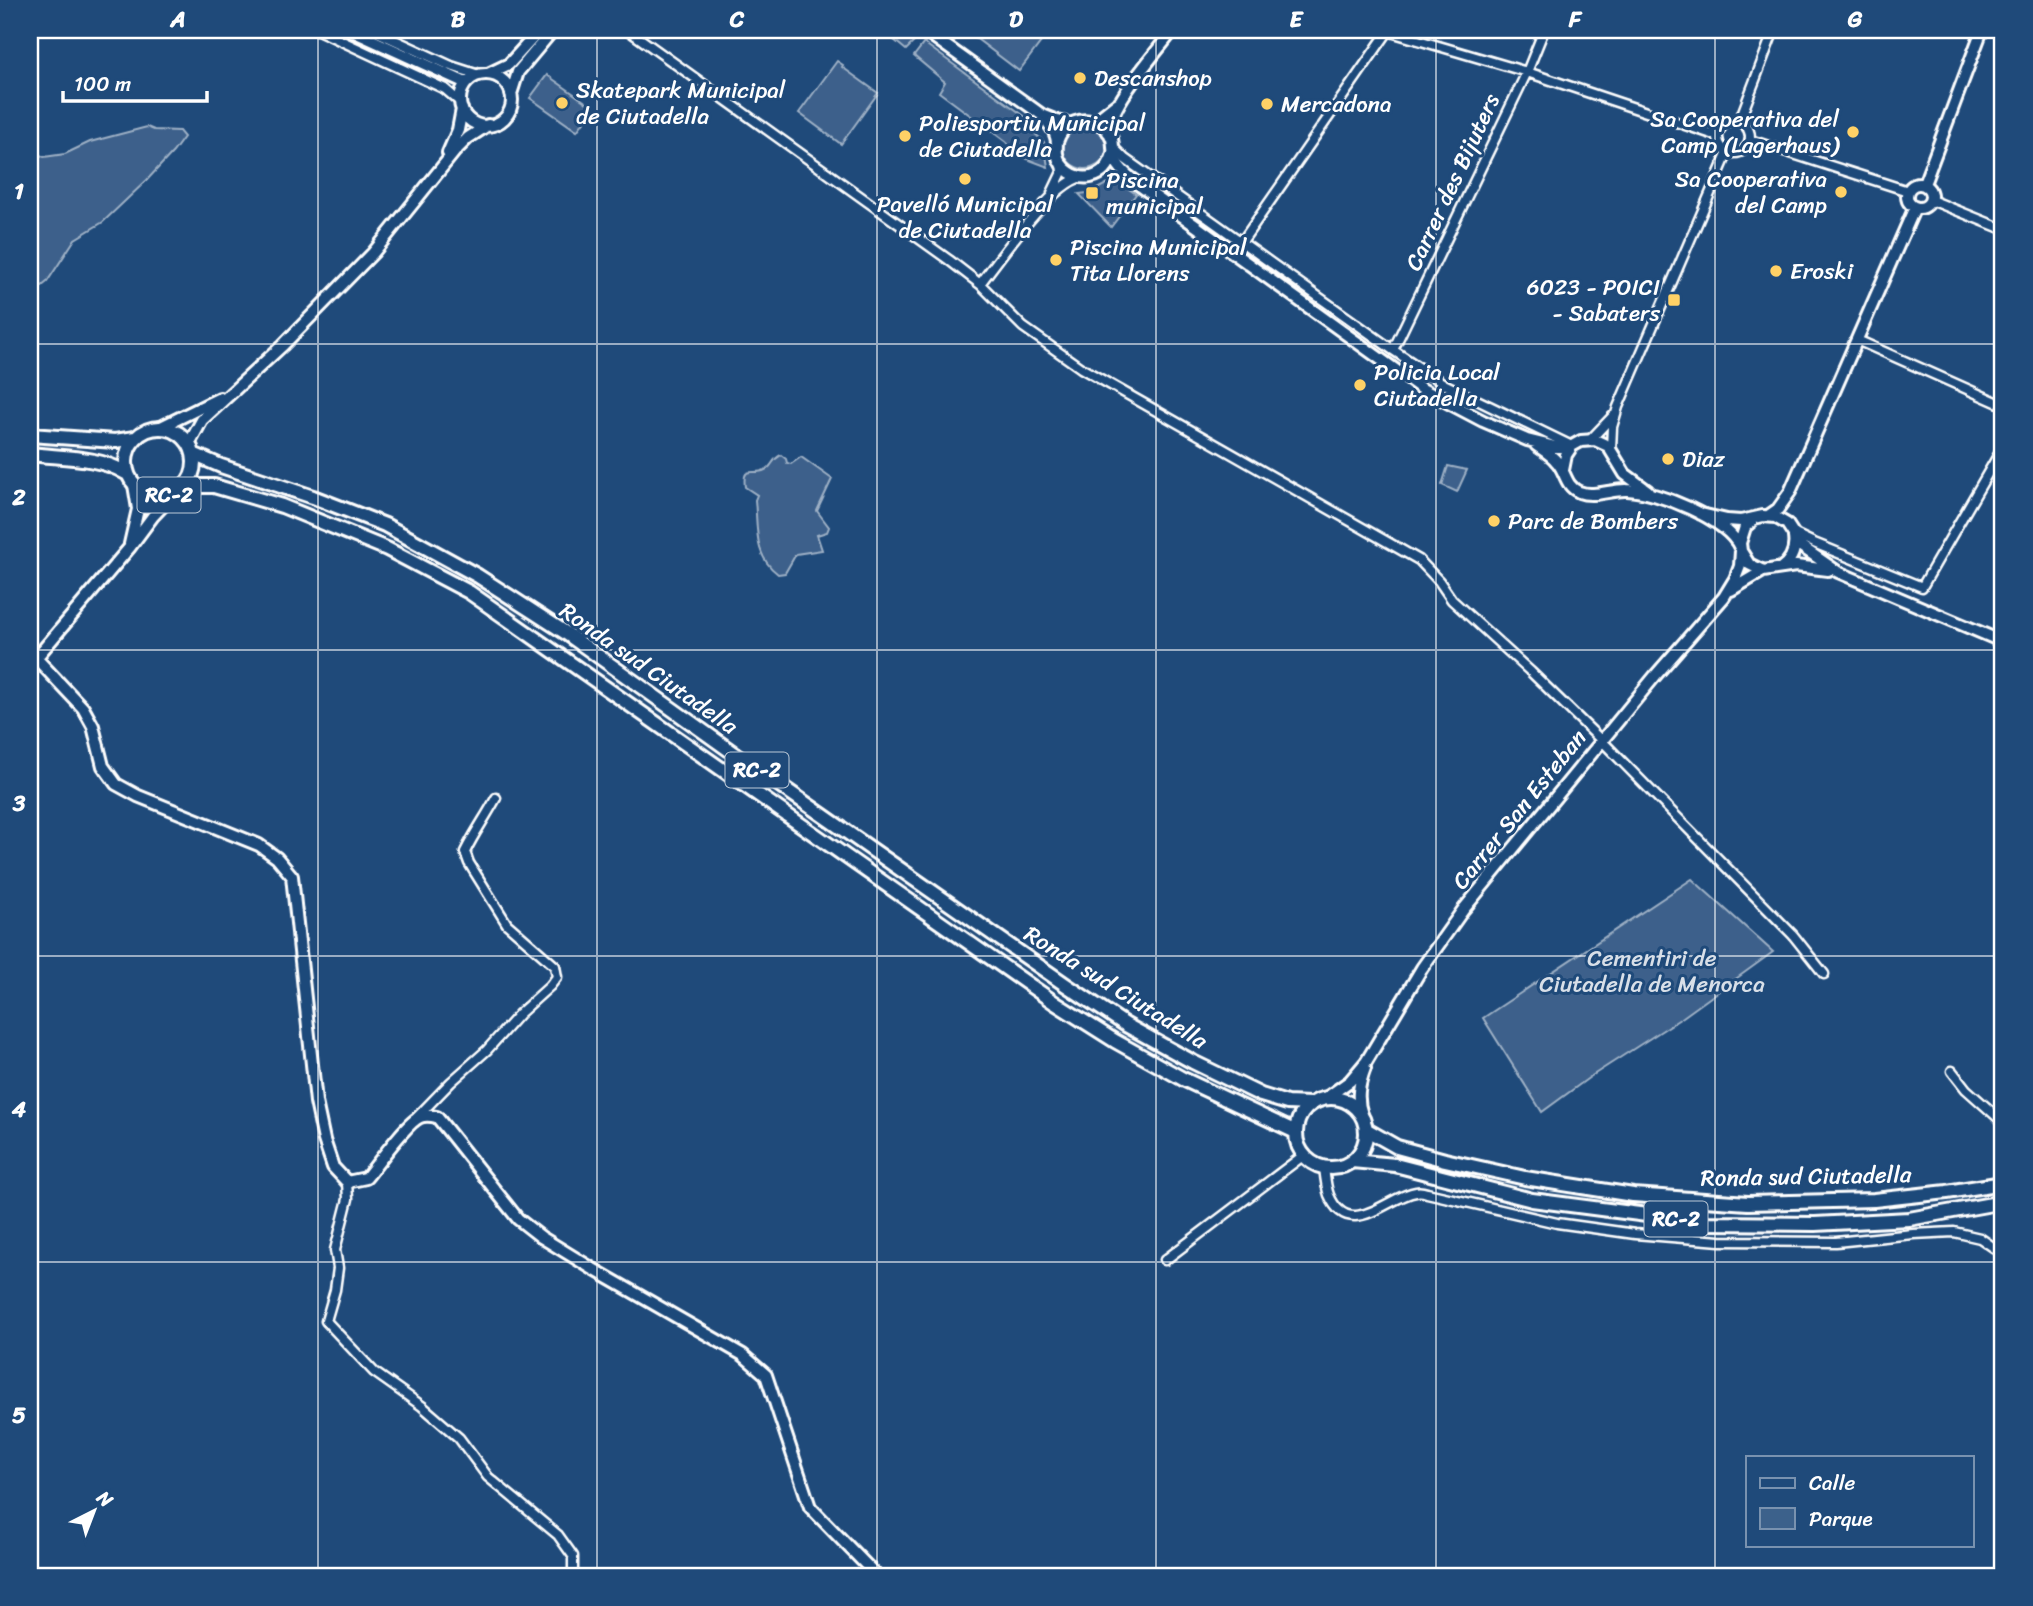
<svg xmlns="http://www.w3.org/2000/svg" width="2033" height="1606" font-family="Sriracha,sans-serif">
<rect width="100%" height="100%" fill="#1f4a7a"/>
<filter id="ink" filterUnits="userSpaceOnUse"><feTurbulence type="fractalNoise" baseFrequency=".0143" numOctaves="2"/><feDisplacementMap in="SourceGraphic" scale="14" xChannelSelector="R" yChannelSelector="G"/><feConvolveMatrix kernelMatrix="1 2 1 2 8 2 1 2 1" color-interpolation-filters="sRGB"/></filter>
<g filter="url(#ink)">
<!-- green -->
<path fill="#3c618b" stroke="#9eb0c5" stroke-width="2" d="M882 30H906L918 38 906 50Z
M965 30H1050L1019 71Z
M924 43 1034 123 1030 129 1044 142 1048 167 1019 156 1006 142 939 92 945 82 914 56Z
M837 61 843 65 842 67 878 93 841 144 799 113Z
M547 75 594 108 577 131 530 98Z
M1063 147a22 22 0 1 1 44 0a22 22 0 1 1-44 0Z
M147 127 154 130 179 131 184 137 173 152 147 180 103 222 75 239 47 282 41 287 30 292V150L44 157 65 154 90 142Z
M1110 182 1120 183 1136 194 1111 227 1079 194 1087 193 1089 196 1096 194 1095 190Z
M781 455 786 459 787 463 791 464 801 457 832 479 817 511 829 527 827 532 817 535 822 550 796 554 785 573 778 574C753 556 758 527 755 500L757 495 745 487C742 464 753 476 765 470 773 467 770 461 781 455Z
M1448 466 1467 470 1457 492 1442 485Z
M1692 879 1773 952 1683 1017 1590 1077 1542 1112 1483 1018Z"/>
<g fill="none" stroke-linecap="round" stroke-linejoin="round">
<defs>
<path id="street" d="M318 30 445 89 460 102
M373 30 451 66 479 75
M628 30 949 260 980 284 1023 327 1081 368 1419 560 1439 581 1452 600 1531 672 1602 741 1793 935 1824 974
M1384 30 1527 72 1718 136
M1718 137a16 16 0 1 1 32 0a16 16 0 1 1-32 0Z
M1739 122 1774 30
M1750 140 1908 191
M1114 148 1125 159 1393 350 1444 384 1572 446
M1052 193 1062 172 1061 163
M1931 200 2003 229
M1241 243 1389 30
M980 284C1000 258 1052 183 1082 177
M1857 340 2003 405
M1393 350 1527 72 1544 30
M1590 440 1613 416
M1611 449 1612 427 1618 407 1728 152
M1793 533 1814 543 1922 587 2003 447
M1952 1071 1966 1089 2003 1122
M417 1117 451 1082 487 1050 519 1014 550 986 557 977 555 966 507 924 469 863 465 852C474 833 486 817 496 798
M1324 1167C1325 1176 1326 1187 1329 1195 1349 1242 1388 1196 1416 1192 1420 1191 1424 1192 1427 1193L1557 1223 1635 1234 1720 1241 1836 1242 1913 1234 1954 1232 1980 1238 2003 1254
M347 1182 348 1199 335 1250 338 1268 335 1290 326 1321 374 1372 422 1406 459 1438 488 1477 558 1535 573 1556V1576
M1165 1260 1304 1155"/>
<path id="secondary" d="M350 30 466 83
M924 30 1042 115 1057 121 1071 124
M488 74 509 64 540 30
M460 100a26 26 0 1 1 52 0a26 26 0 1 1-52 0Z
M511 94 518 72 553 30
M1044 117C1048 124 1054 129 1056 137 1058 143 1056 148 1057 154 1060 169 1076 180 1091 177 1104 174 1110 165 1113 153
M1091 121 1099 118 1118 103
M1108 132C1113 100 1153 57 1173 30
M1057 142C1060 133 1066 125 1075 122 1090 117 1107 124 1112 139 1114 147 1112 154 1116 161 1120 170 1128 176 1135 182L1422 389 1483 421 1527 440 1555 447H1571
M448 153 458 130 462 109
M1907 196a12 12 0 1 1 24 0a12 12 0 1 1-24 0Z
M1924 184 1982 30
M159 428 220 398
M189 444 202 420 283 345 373 253 455 151 468 138 488 125
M1536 445C1543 450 1552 455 1557 462 1566 472 1565 486 1579 492 1594 498 1612 489 1627 490 1656 491 1729 519 1740 548
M1563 470 1566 455 1572 446 1581 441 1595 440 1608 446 1625 474 1648 491
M174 494 153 516 130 547 36 658 83 708 93 726 103 766 116 784 138 796 259 845 277 858 292 876 316 1102 324 1140 333 1167 347 1182 366 1178C376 1166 407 1122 420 1117 425 1115 432 1116 437 1117L518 1219 541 1237 593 1269 743 1355 766 1375 810 1507 877 1576
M1701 514 1727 520 1741 521 1763 516 1775 517 1787 524 1802 547 1838 572 2003 642
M1768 516 1778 509 1790 492 1915 207
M1753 520 1745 527 1740 543 1741 551 1749 564 1763 571 1796 566 1828 570
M130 544 138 509 134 485
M1781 568C1792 560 1796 550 1794 537
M1731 590 1763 571
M1326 1098 1350 1081 1366 1062 1422 968 1463 910 1655 676 1724 597 1735 579 1740 566 1741 551
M1362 1115C1356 1098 1359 1084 1365 1068"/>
<path id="primary" d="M126 462a34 34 0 1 1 68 0a34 34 0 1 1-68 0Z
M30 435 115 441 135 438
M30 454C62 458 98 456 126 473
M193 454 221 466 313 497 385 525 478 576 566 633 735 754 1066 985 1126 1025 1193 1062 1261 1095 1287 1103 1310 1104
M185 486H214L282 506 387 549 469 592 1055 1003 1115 1041 1183 1079 1296 1132
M1296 1133a35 35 0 1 1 70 0a35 35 0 1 1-70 0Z
M1367 1130 1397 1147 1445 1160 1525 1178 1633 1195 1748 1203 1874 1200 1947 1192 2003 1183
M1352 1161 1395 1165 1532 1200 1708 1223 1815 1224 1909 1219 2003 1202"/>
</defs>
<!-- street casing -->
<use href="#street" stroke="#fff" stroke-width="13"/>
<!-- secondary casing -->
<use href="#secondary" stroke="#fff" stroke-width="16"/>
<!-- primary casing -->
<use href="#primary" stroke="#fff" stroke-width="18"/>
<!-- street -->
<use href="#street" stroke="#1f4a7a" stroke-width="8"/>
<!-- secondary -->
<use href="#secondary" stroke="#1f4a7a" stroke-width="10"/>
<!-- primary -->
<use href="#primary" stroke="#1f4a7a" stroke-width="12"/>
</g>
</g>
<!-- grid -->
<path fill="none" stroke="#fff" stroke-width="2" stroke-opacity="0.55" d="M318 30V1576M597 30V1576M877 30V1576M1156 30V1576M1436 30V1576M1715 30V1576M30 344H2003M30 650H2003M30 956H2003M30 1262H2003"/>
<!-- markers -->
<g fill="#ffd166" stroke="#1f4a7a" stroke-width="2.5">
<circle cx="1080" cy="78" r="7"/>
<circle cx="562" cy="103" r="7"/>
<circle cx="1267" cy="104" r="7"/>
<circle cx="1853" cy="132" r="7"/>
<circle cx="905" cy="136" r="7"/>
<circle cx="965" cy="179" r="7"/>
<circle cx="1841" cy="192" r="7"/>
<rect x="1085" y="186" width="14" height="14" rx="3.5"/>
<circle cx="1056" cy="260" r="7"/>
<circle cx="1776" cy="271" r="7"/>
<rect x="1667" y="293" width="14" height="14" rx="3.5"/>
<circle cx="1360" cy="385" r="7"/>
<circle cx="1668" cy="459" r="7"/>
<circle cx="1494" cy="521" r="7"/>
</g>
<g text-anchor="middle" stroke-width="6" stroke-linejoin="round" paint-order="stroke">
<!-- shield labels -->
<g fill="#1f4a7a" stroke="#bcc9d7" stroke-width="2">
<rect x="137.5" y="477.5" width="63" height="35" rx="5"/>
<rect x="725.5" y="752.5" width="63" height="35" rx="5"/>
<rect x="1644.5" y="1201.5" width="63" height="35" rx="5"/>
</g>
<g font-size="21" font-weight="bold" fill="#fff">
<text x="169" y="502">RC-2</text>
<text x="757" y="777">RC-2</text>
<text x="1676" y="1226">RC-2</text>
</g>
<!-- poi labels -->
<g font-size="23" fill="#fff" stroke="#1f4a7a" text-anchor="start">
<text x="1094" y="86">Descanshop</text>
<text x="576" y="98">Skatepark Municipal<tspan x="576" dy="26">de Ciutadella</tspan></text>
<text x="1281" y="112">Mercadona</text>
<text x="1839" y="127" text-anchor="end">Sa Cooperativa del<tspan x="1839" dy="26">Camp (Lagerhaus)</tspan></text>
<text x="919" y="131">Poliesportiu Municipal<tspan x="919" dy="26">de Ciutadella</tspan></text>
<text x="1827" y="187" text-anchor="end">Sa Cooperativa<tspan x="1827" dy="26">del Camp</tspan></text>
<text x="1106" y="188">Piscina<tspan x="1106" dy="26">municipal</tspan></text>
<text x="965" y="212" text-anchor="middle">Pavelló Municipal<tspan x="965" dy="26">de Ciutadella</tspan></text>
<text x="1070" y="255">Piscina Municipal<tspan x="1070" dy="26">Tita Llorens</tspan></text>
<text x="1790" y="279">Eroski</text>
<text x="1660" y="295" text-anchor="end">6023 - POICI<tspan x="1660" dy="26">- Sabaters</tspan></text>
<text x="1374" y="380">Policia Local<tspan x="1374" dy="26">Ciutadella</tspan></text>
<text x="1682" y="467">Diaz</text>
<text x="1508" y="529">Parc de Bombers</text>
</g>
<!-- street labels -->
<g font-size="23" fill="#fff" stroke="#1f4a7a">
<text transform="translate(1452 182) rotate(-65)" y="8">Carrer des Bijuters</text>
<text transform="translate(649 668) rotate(35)" y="8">Ronda sud Ciutadella</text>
<text transform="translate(1519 809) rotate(-51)" y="8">Carrer San Esteban</text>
<text transform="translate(1116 987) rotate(32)" y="8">Ronda sud Ciutadella</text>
<text transform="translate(1806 1176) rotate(-1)" y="8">Ronda sud Ciutadella</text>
</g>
<!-- park labels -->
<g font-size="23" fill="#d8dfe8" stroke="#1f4a7a">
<text x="1652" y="966">Cementiri de<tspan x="1652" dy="26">Ciutadella de Menorca</tspan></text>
</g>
</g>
<!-- margin -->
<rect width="2033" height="1606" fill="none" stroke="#1f4a7a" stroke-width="77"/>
<!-- legend -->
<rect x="1746" y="1456" width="228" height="91" fill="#1f4a7a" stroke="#7992af" stroke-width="2"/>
<rect x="1760" y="1478" width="35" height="10" fill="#1f4a7a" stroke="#7992af" stroke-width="2"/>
<text x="1809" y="1490" font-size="21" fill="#ffffff">Calle</text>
<rect x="1760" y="1508" width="35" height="21" fill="#3c618b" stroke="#7992af" stroke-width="2"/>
<text x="1809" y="1526" font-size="21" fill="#ffffff">Parque</text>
<!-- north arrow -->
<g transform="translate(94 1511) rotate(42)" stroke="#1f4a7a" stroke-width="5" paint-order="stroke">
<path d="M0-5L12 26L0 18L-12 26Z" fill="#ffffff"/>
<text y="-10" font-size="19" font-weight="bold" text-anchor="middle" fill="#ffffff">N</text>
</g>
<!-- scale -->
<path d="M63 91v10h144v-10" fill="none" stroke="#ffffff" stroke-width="3.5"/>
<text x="74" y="91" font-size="21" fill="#ffffff" stroke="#1f4a7a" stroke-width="5" paint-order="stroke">100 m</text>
<rect x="38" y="38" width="1956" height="1530" fill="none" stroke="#fff" stroke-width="2.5"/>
<g font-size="23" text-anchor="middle" font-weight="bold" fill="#fff">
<text x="178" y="27">A</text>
<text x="458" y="27">B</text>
<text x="737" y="27">C</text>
<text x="1016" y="27">D</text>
<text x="1296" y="27">E</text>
<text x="1575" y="27">F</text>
<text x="1855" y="27">G</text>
<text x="19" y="199">1</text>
<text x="19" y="505">2</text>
<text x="19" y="811">3</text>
<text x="19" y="1117">4</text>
<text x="19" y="1423">5</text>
</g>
</svg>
